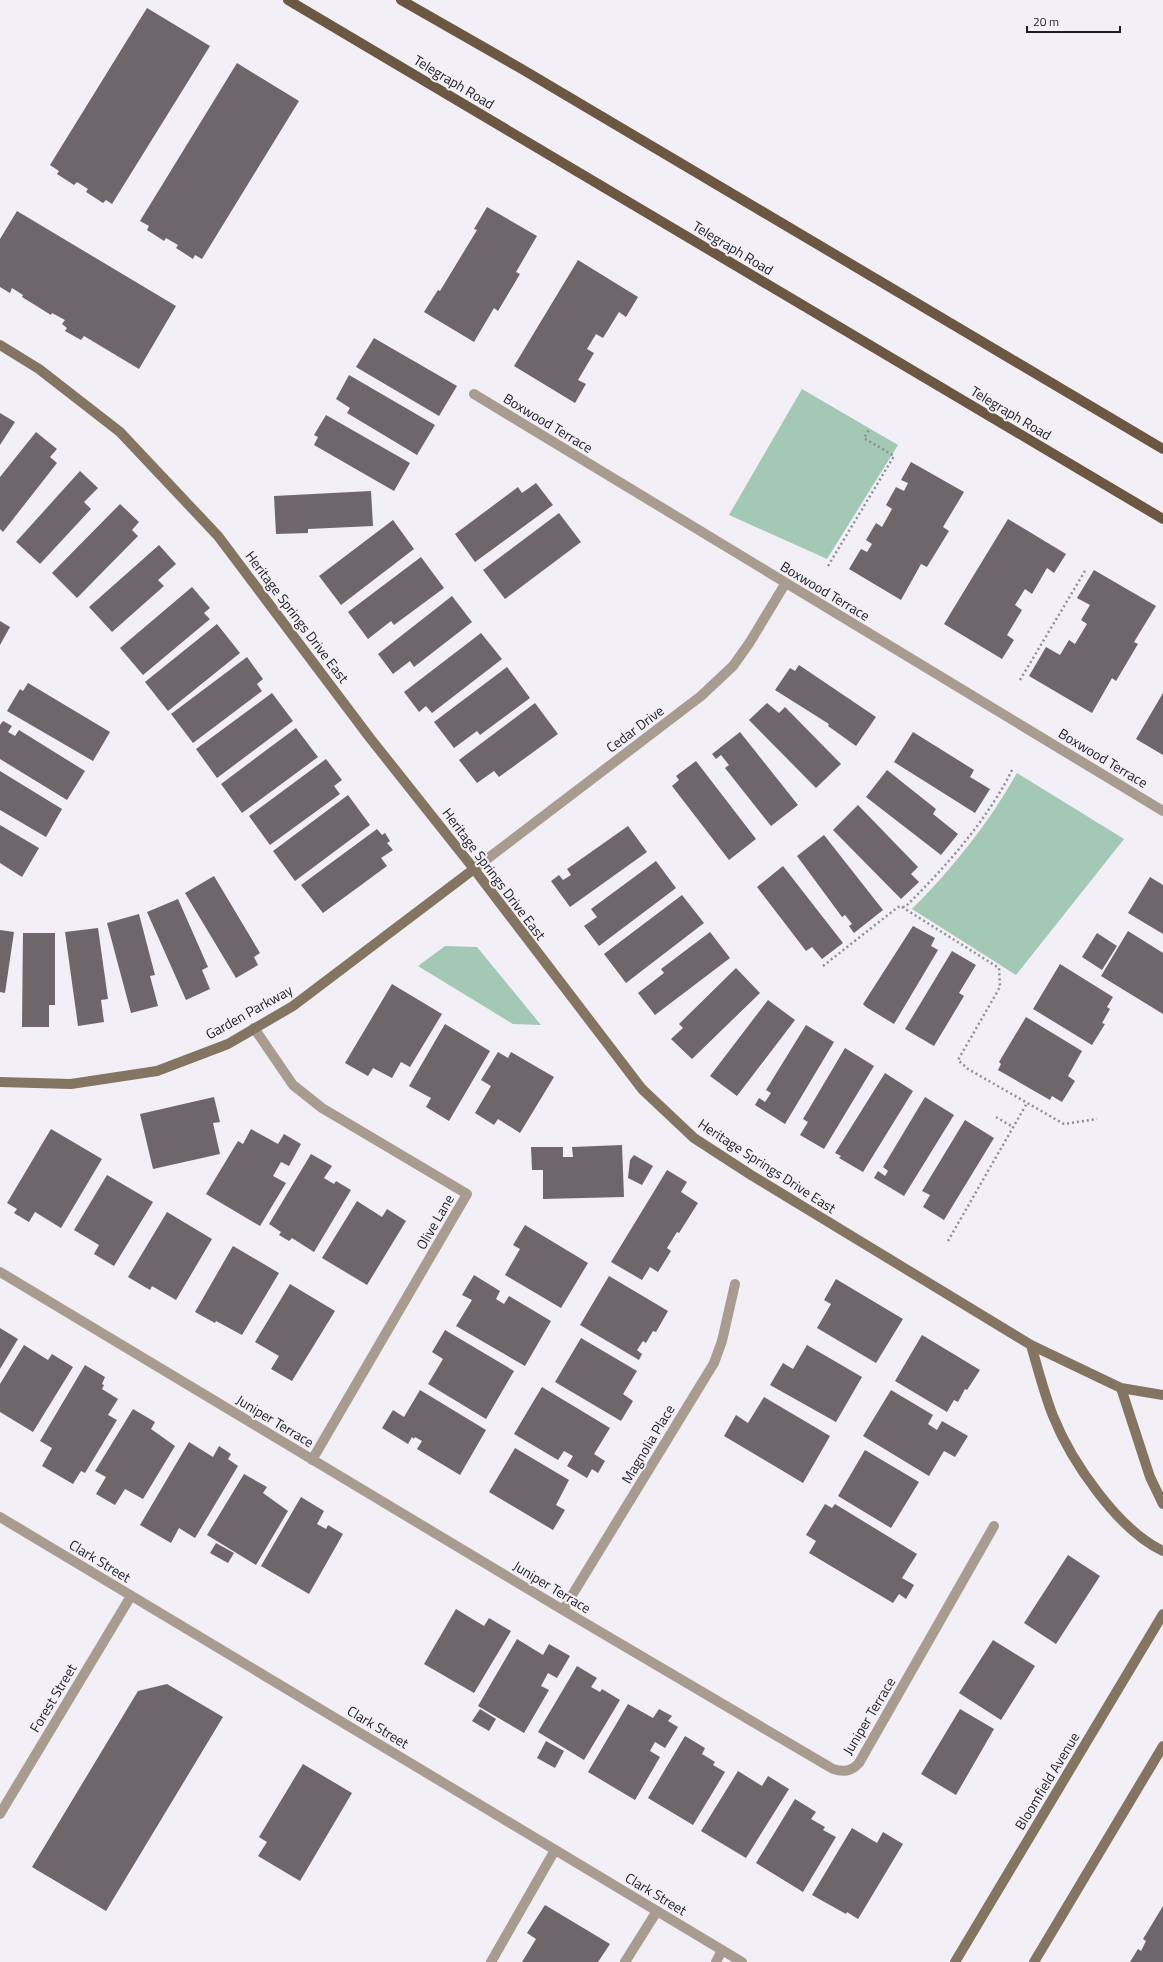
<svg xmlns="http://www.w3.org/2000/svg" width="1163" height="1962" font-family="'Titillium Web',sans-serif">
<rect width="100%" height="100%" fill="#f2eff7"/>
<!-- green -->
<path fill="#a3c8b5" d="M802 389 898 445 827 559 729 515Z
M1017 773 1124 839 1016 975 912 909C952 869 989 823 1017 773Z
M445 946 477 947 541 1025 513 1024 418 966Z"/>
<!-- building -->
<path fill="#6e666a" d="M147 8 210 46 112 204 106 200 103 203 86 192 88 189 77 182 74 185 57 174 59 171 50 165Z
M237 63 299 101 202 259 195 255 193 259 176 248 178 245 166 238 164 241 147 230 149 226 140 221Z
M487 207 537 236 516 272 520 274 498 311 494 308 474 342 424 312 438 290 440 291 477 230 474 229Z
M17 211 176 306 139 369 84 336 81 340 65 331 67 328 62 324 65 320 52 313 51 315 22 297 23 295 12 288 10 293 0 287V239Z
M578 260 638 297 626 317 619 312 603 338 596 334 587 349 594 353 578 380 586 384 575 403 514 366Z
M374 338 457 386 439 416 356 367Z
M349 375 435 425 417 455 347 413 350 408 336 399Z
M0 413 15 422 0 445Z
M326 415 410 463 394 491 314 445 318 437 314 435Z
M36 432 57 449 50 457 57 463 3 532 0 529V477Z
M911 462 964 492 943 527 949 531 927 567 921 564 901 600 849 569 861 549 867 552 872 544 866 540 876 523 882 527 892 509 886 505 896 487 904 491 908 483 901 480Z
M80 471 98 488 84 502 91 509 40 564 16 542Z
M536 483 553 505 475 562 455 534 518 487 522 493Z
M371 491 373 526 308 529V533L276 534 274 496Z
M120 504 139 522 132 530 138 536 77 598 52 573Z
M559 513 581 542 505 599 483 570Z
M1008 519 1066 554 1054 573 1047 568 1032 594 1025 589 1015 605 1022 610 1007 635 1014 640 1002 659 944 624Z
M393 520 414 549 341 605 319 576Z
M159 545 176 564 158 580 164 586 112 632 89 607Z
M421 557 444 588 394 625 391 621 368 639 348 612Z
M1094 570 1156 606 1134 642 1138 644 1116 681 1112 678 1092 713 1029 676 1046 647 1060 655 1069 640 1075 644 1087 624 1081 620 1090 605 1077 598Z
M192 587 210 608 204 613 210 619 143 675 120 648Z
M452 596 472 622 414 667 410 661 393 674 378 654Z
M0 621 10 627 0 645Z
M217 624 240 653 168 711 145 682Z
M481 633 502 659 432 713 426 706 419 712 404 692Z
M247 657 263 679 257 684 262 691 193 743 171 714Z
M799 665 876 717 856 746 828 726 829 724 775 690 790 668 795 671Z
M507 667 530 698 480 735 477 731 454 748 434 722Z
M28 683 110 732 93 761 7 711 20 689 23 691Z
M272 693 293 721 217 778 196 749Z
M1163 693V755L1136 739Z
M535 703 558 734 499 777 494 771 477 783 459 760Z
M767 703 779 713 785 707 841 764 816 788 749 720Z
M3 721 12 726 8 732 15 736 19 730 85 771 67 800 0 759V725Z
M296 728 318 757 242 813 221 784Z
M740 732 798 805 771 826 725 768 729 765 721 755 716 759 712 754Z
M913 732 974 770 970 777 990 789 975 813 894 762Z
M326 759 342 780 334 786 340 794 270 845 249 816Z
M696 761 756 839 729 860 672 786 679 780 676 776Z
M887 770 936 809 933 814 958 834 941 855 866 797Z
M0 771 62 809 46 837 0 810Z
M348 795 370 825 295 881 273 851Z
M858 805 918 867 911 874 919 882 901 899 833 830Z
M0 825 39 848 22 877 0 863Z
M628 826 647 852 570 907 551 881 559 875 563 880 571 875 567 869Z
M377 829 382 835 385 833 390 841 387 843 393 850 381 858 387 866 323 913 301 885Z
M824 835 883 910 854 933 849 926 852 924 845 915 842 917 797 856Z
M656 861 676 888 599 946 584 926 597 917 591 909Z
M783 866 843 943 822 959 812 947 806 951 757 887Z
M214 876 260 953 254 957 258 965 236 978 185 893Z
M1150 877 1163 885V934L1128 913Z
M682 895 704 923 626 983 604 954Z
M178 899 208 967 202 970 210 989 186 1000 147 912Z
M139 914 155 975 150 976 158 1006 131 1013 107 923Z
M913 926 935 938 931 946 938 950 894 1024 866 1007 863 1004Z
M98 928 108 999 101 1000 104 1022 78 1026 65 932Z
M0 930 14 932 5 993 0 992Z
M1128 931 1163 953V1014L1101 976Z
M710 932 730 958 655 1015 638 993 664 973 661 969Z
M23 933H55V1005H49V1027H22Z
M1097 933 1117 946 1102 970 1082 957Z
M952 951 976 965 959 993 964 996 934 1046 905 1029Z
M1060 964 1113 997 1107 1007 1110 1009 1102 1023 1105 1024 1092 1045 1033 1009Z
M736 968 760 993 692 1059 671 1039 683 1028 679 1024Z
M392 984 442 1014 410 1067 401 1062 392 1078 373 1068 368 1076 345 1063Z
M768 1000 795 1020 737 1096 710 1076Z
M1026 1017 1082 1051 1068 1076 1075 1081 1062 1102 1052 1096 1050 1100 998 1070 1001 1064 999 1062Z
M445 1024 490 1051 449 1121 426 1107 431 1098 409 1086Z
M806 1025 834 1042 785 1124 755 1105 759 1098 765 1102 771 1093 766 1090Z
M845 1048 874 1066 824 1149 800 1135 808 1122 803 1119Z
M498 1052 508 1058 511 1052 554 1077 520 1133 498 1119 494 1125 475 1113 491 1086 481 1080Z
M885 1073 913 1091 863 1172 839 1158 841 1156 835 1153Z
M214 1097 220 1122 213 1123 220 1154 153 1169 140 1114Z
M925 1097 954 1115 904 1196 874 1178 878 1171 885 1176 888 1171 883 1167Z
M965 1120 994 1138 944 1220 923 1207 930 1195 922 1191Z
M51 1129 102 1159 61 1228 35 1212 29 1222 14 1213 17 1209 7 1203Z
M251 1129 278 1144 284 1134 301 1144 289 1166 281 1162 273 1176 286 1183 260 1226 206 1194 238 1141 243 1144Z
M622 1145 624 1197 543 1199V1170H532L531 1147H563V1157H573L572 1147Z
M311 1154 332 1166 324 1178 334 1184 336 1181 351 1190 314 1252 292 1238 289 1241 279 1235 281 1232 269 1224Z
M634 1155 653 1166 642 1185 628 1178 630 1160Z
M667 1170 687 1182 681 1192 698 1203 679 1233 677 1232 667 1248 671 1251 658 1272 650 1267 642 1280 611 1262Z
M107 1175 153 1202 114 1266 94 1254 99 1245 74 1230Z
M357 1201 382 1217 387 1209 406 1221 367 1285 322 1258Z
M167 1212 212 1239 176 1300 152 1286 150 1290 128 1277Z
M525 1225 588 1263 561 1308 505 1275 520 1249 513 1245Z
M233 1246 279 1273 242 1335 216 1321 215 1323 195 1312Z
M474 1275 500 1291 496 1299 504 1304 509 1296 551 1321 525 1366 456 1326 472 1300 462 1295Z
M609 1276 668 1311 656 1332 653 1331 646 1343 643 1341 637 1350 642 1354 639 1360 580 1325Z
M836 1279 903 1319 876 1363 817 1328 831 1304 824 1300Z
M290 1284 335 1311 292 1381 271 1369 279 1356 255 1342Z
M0 1328 18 1339 0 1369Z
M445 1330 514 1371 486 1419 428 1384 443 1359 432 1352Z
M922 1335 980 1370 967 1390 965 1389 958 1402 954 1400 947 1412 895 1381Z
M581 1338 637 1371 623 1394 633 1401 621 1421 555 1382Z
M24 1345 48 1360 52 1354 73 1367 33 1432 0 1412V1384Z
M807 1345 862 1377 836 1422 770 1385 783 1363 793 1369Z
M85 1365 105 1377 102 1384 104 1385 102 1389 118 1399 108 1415 117 1420 85 1473 81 1471 73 1484 42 1466 52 1448 40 1441Z
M542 1387 610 1428 594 1454 605 1461 598 1473 592 1469 587 1478 567 1466 573 1456 564 1451 558 1460 514 1434Z
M420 1390 486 1430 460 1475 417 1449 422 1441 415 1437 414 1439 412 1437 408 1444 382 1428 393 1410 404 1417Z
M891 1390 933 1415 928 1424 937 1430 942 1421 968 1436 955 1457 944 1451 929 1476 863 1436Z
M764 1397 830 1436 803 1483 724 1436 736 1415 748 1423Z
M133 1409 155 1422 151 1429 175 1446 143 1499 125 1489 115 1505 96 1494 106 1477 95 1471Z
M189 1442 213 1457 219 1446 231 1454 228 1459 238 1466 195 1538 179 1528 171 1543 140 1525Z
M515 1448 569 1480 556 1505 565 1510 553 1530 489 1492Z
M865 1450 919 1482 891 1528 838 1496Z
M244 1474 267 1487 263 1493 288 1511 256 1565 207 1535Z
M301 1497 324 1511 317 1524 326 1529 328 1525 343 1534 309 1594 261 1566Z
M825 1504 832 1508 835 1504 917 1554 902 1578 914 1585 906 1599 899 1594 893 1603 809 1553 816 1541 806 1535Z
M216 1543 234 1553 228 1563 210 1553Z
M1068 1555 1100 1576 1056 1644 1024 1623Z
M456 1609 484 1626 489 1618 511 1631 474 1693 424 1664Z
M517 1639 543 1655 549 1644 570 1656 557 1678 548 1673 541 1686 549 1690 524 1733 478 1706Z
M993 1640 1035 1666 1001 1720 959 1693Z
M577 1666 597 1678 591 1687 600 1692 602 1689 620 1700 584 1760 538 1732Z
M167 1684 223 1717 106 1911 32 1867 138 1691Z
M628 1704 653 1718 659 1709 672 1716 668 1721 678 1727 665 1748 655 1742 650 1751 660 1757 635 1800 588 1772Z
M480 1709 496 1719 489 1731 472 1721Z
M960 1709 994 1729 956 1795 921 1774Z
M685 1736 705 1748 702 1754 715 1762 713 1765 725 1772 693 1825 648 1798Z
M546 1741 564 1751 555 1768 537 1758Z
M303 1764 352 1793 300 1881 258 1856 267 1842 259 1837Z
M738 1771 762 1786 768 1776 789 1789 746 1858 701 1831Z
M795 1799 816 1812 811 1819 825 1827 823 1830 836 1837 803 1892 756 1863Z
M852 1828 877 1843 883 1832 903 1844 858 1919 847 1912 846 1914 812 1895Z
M545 1905 610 1944 598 1962H522L536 1939 527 1933Z
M1163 1906V1962H1130L1138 1949 1141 1951 1146 1941 1143 1939Z"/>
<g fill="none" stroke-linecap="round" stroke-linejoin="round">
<!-- path -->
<path stroke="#908e93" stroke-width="2.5" stroke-dasharray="2 3" stroke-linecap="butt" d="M828 566 894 456 864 438 870 428
M1020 680 1085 571
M902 907 999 968 1000 987 958 1060 968 1069 1064 1124 1097 1119
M823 966 898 907H905C945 868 989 818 1013 768
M996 1117 1013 1127
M948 1241 1027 1103"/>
<!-- lane -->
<path stroke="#a89c90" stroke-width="10" d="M491 1962 555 1850
M625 1962 657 1911
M716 1962 722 1950"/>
<!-- street -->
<path stroke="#a89c90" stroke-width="10" d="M474 394 1163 811
M474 869 701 696 733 666 750 642 785 584
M254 1028 293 1085 322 1108 467 1194 312 1460
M0 1272 563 1610 833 1769C843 1772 851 1772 859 1763L994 1526
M0 1517 742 1962
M563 1610 714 1363 722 1341 735 1284
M0 1814 131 1596"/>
<!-- secondary -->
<path stroke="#847462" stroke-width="10" d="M0 345 39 369 120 432 218 536 370 738 474 869 642 1089 694 1138 751 1175 1031 1345 1121 1388 1163 1395
M0 1082 71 1084 157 1071 228 1044 293 1006 474 869
M1031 1345C1038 1369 1044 1393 1053 1416 1071 1461 1118 1530 1163 1551
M1121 1388 1150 1477 1163 1504
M955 1962 1163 1614
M1034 1962 1163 1746"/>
<!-- primary -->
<path stroke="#6b5742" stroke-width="10" d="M288 0 1163 519
M401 0 520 68 1163 449"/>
</g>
<g text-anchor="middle" stroke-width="4" stroke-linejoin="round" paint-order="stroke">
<!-- street labels -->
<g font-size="14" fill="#1d1c1f" stroke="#f2eff7">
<text transform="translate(454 82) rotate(31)" y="5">Telegraph Road</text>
<text transform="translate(733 248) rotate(31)" y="5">Telegraph Road</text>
<text transform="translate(1011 413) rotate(31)" y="5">Telegraph Road</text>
<text transform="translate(548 423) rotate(31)" y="5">Boxwood Terrace</text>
<text transform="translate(825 591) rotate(31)" y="5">Boxwood Terrace</text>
<text transform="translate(297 617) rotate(53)" y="5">Heritage Springs Drive East</text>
<text transform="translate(635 729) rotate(-37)" y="5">Cedar Drive</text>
<text transform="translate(1103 758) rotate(31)" y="5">Boxwood Terrace</text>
<text transform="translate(494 874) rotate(53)" y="5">Heritage Springs Drive East</text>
<text transform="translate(249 1012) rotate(-29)" y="5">Garden Parkway</text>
<text transform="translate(767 1166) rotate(33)" y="5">Heritage Springs Drive East</text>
<text transform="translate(435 1222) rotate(-60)" y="5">Olive Lane</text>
<text transform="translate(275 1421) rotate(31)" y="5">Juniper Terrace</text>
<text transform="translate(648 1444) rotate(-59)" y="5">Magnolia Place</text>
<text transform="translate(100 1561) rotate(31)" y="5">Clark Street</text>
<text transform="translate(552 1587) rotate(31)" y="5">Juniper Terrace</text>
<text transform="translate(53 1698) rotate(-59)" y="5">Forest Street</text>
<text transform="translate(869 1716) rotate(-59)" y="5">Juniper Terrace</text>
<text transform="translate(378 1727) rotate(31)" y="5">Clark Street</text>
<text transform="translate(1047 1781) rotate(-59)" y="5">Bloomfield Avenue</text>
<text transform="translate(656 1894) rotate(31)" y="5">Clark Street</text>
</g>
</g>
<!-- scale -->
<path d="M1027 26v6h93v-6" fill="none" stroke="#1d1c1f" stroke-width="2"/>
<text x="1033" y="26" font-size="12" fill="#1d1c1f" stroke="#f2eff7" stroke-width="3" paint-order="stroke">20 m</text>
</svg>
